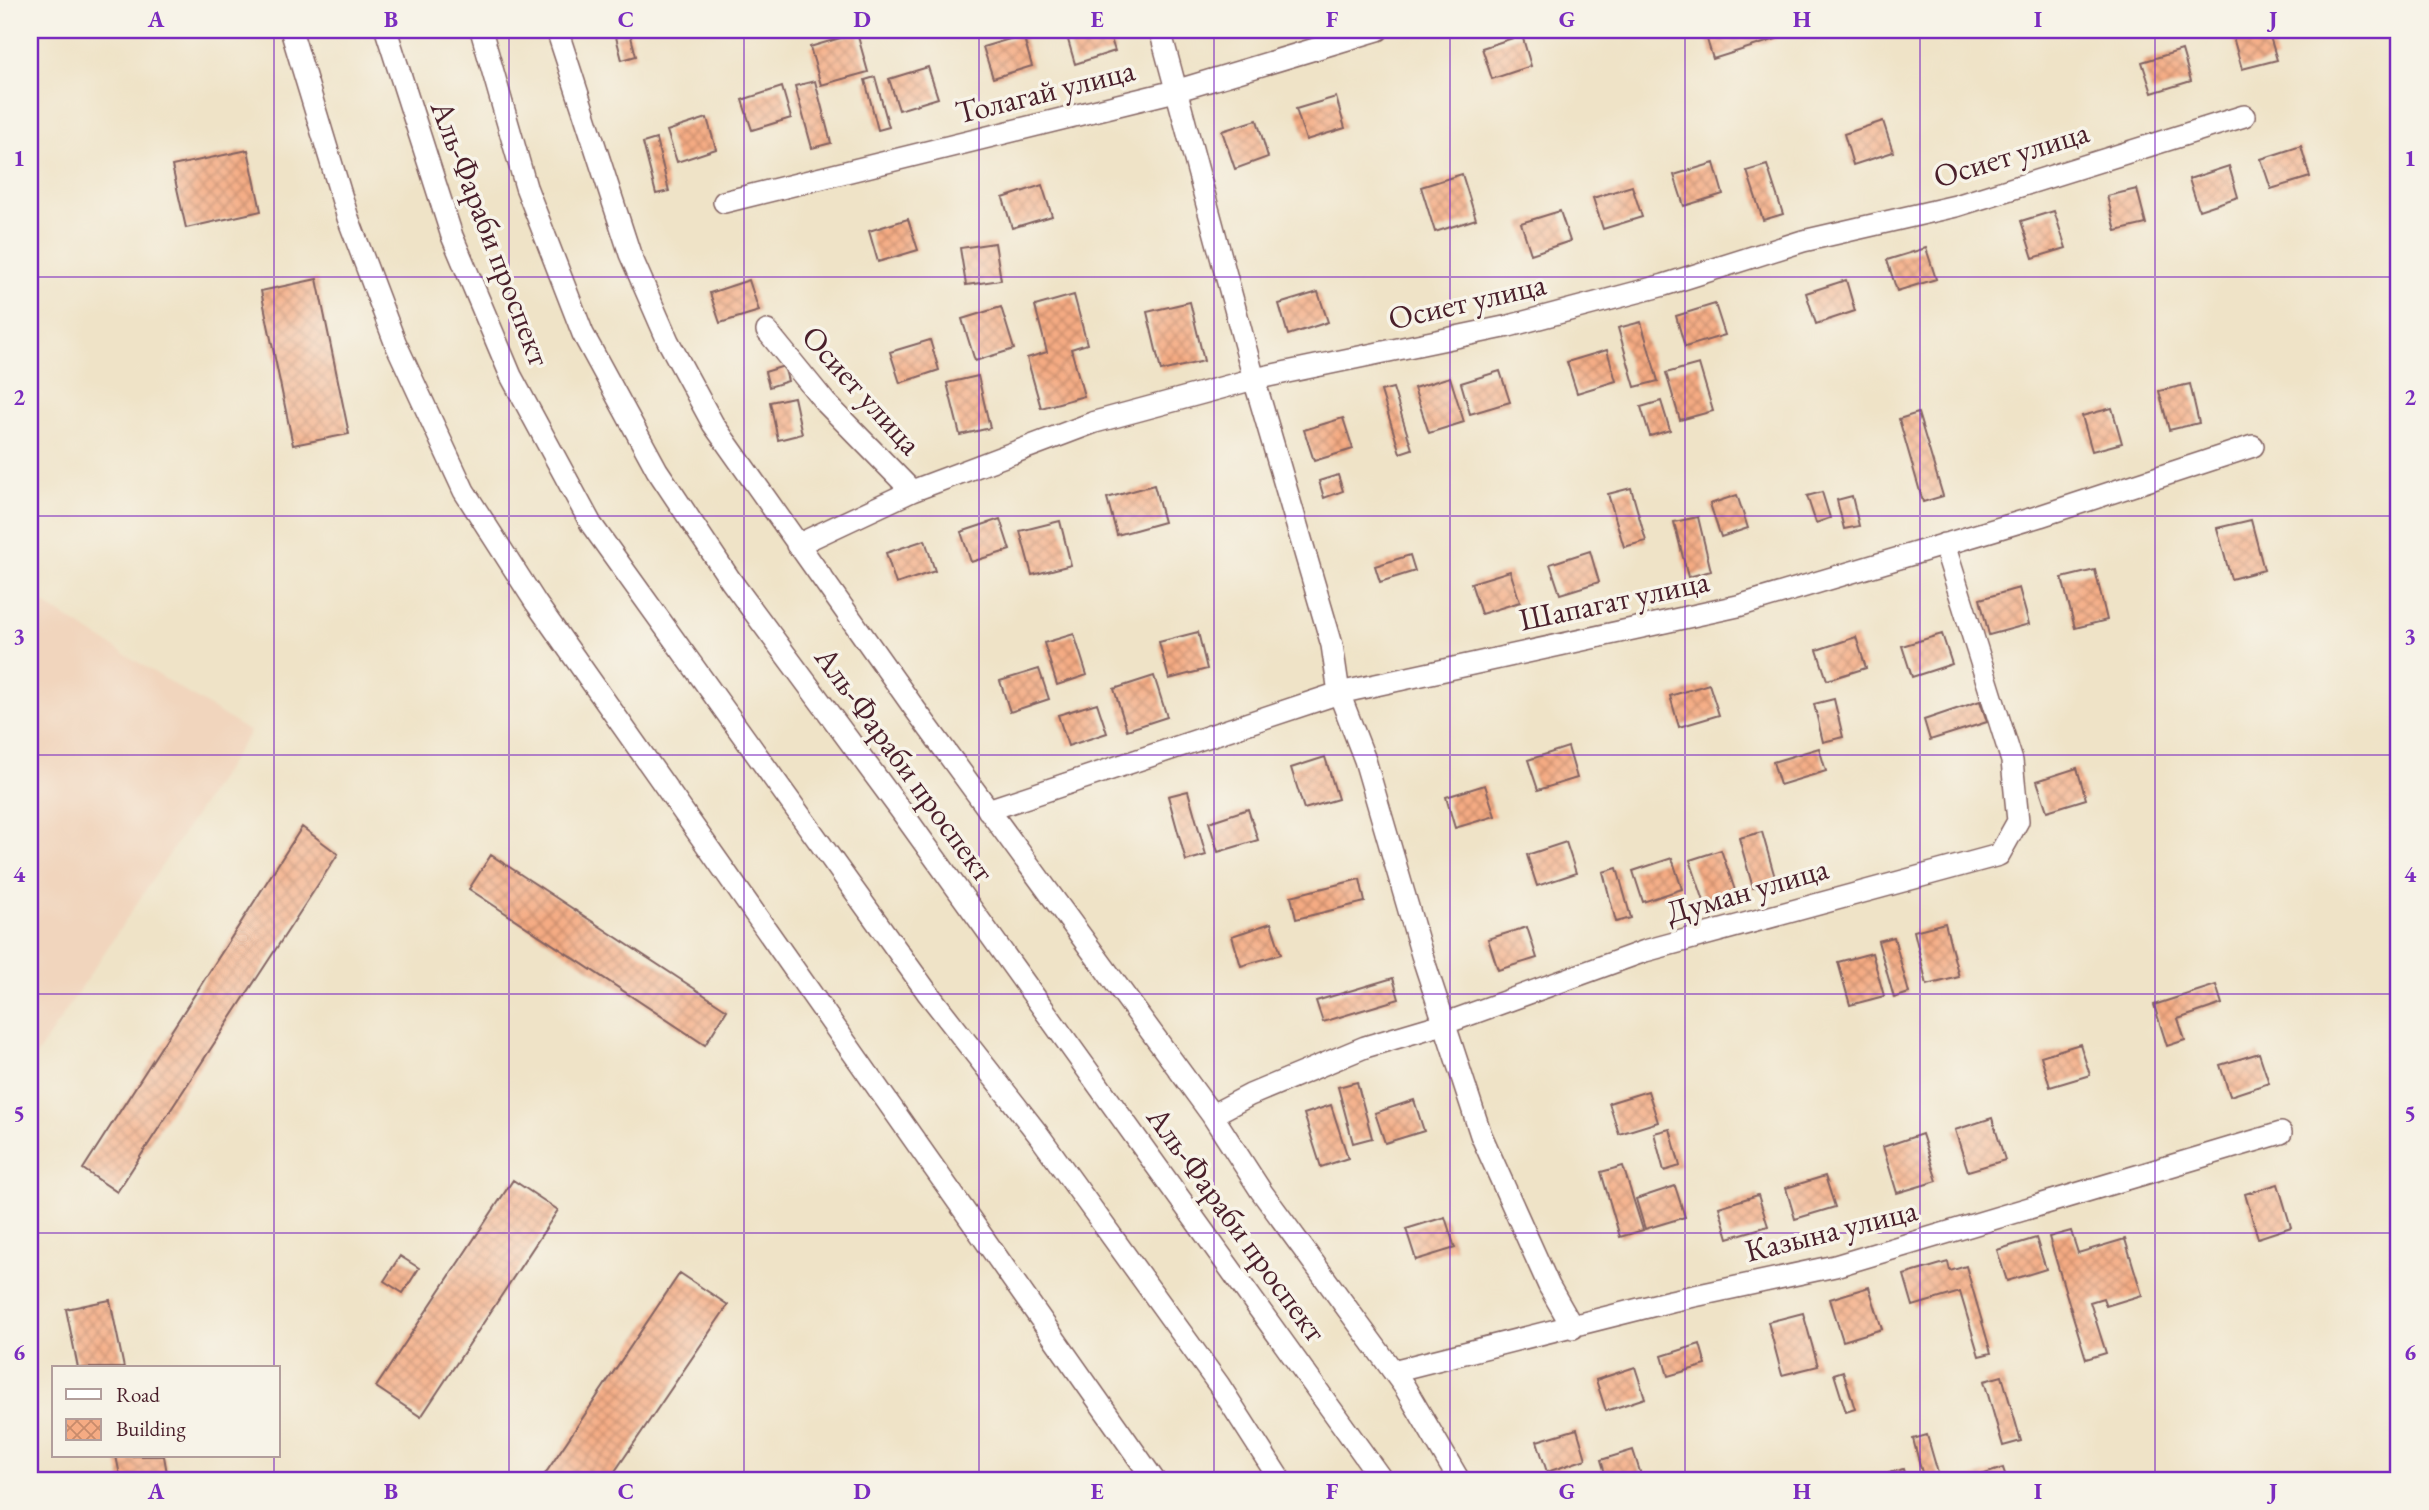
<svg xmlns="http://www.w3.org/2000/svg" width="2429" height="1510" font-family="'EB Garamond',serif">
<defs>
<pattern id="building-cross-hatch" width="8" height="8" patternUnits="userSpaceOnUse" patternTransform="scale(1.75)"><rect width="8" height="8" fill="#f5ab83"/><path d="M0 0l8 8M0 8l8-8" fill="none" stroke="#c88b6b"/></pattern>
</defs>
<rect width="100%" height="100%" fill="#f7f3e8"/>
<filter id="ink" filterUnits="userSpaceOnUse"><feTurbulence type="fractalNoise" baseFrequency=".0143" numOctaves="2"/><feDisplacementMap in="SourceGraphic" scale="14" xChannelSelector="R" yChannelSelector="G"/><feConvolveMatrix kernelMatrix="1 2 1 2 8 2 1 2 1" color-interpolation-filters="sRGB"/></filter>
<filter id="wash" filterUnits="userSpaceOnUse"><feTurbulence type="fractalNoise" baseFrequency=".00686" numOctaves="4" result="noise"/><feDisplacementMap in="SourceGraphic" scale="28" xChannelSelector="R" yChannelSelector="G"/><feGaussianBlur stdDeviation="1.57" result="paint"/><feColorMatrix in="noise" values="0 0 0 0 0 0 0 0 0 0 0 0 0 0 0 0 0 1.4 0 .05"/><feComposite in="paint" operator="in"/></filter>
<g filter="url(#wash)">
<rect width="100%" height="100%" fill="#efe3c7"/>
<!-- built -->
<path fill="#f1d5bd" d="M30 595 250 732 30 1065Z"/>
<g id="blocks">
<!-- building -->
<path fill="url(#building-cross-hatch)" d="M1075 30H1108L1115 51 1075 64 1066 33Z
M1714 30H1773L1776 39 1713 59 1705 33Z
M2231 30H2268L2277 60 2242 69Z
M630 33 636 56 622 60 616 37Z
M857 33 868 72 821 85 810 47Z
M1023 35 1032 66 993 78 983 47Z
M1522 35 1531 66 1492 79 1482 48Z
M2182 50 2191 81 2152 93 2142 62Z
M928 67 938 98 899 110 889 79Z
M875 77 889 127 878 130 865 80Z
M815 81 831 143 812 148 795 86Z
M782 87 791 118 752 130 742 100Z
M1336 97 1345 128 1306 140 1296 109Z
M707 118 716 149 677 162 667 131Z
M1257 120 1268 157 1235 169 1222 131Z
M1883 121 1893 152 1853 165 1844 134Z
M656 139 669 191 656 194 643 143Z
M2301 146 2310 177 2271 189 2261 159Z
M248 150 261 211 186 228 172 166Z
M1714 163 1723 194 1684 206 1674 175Z
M1767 165 1783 214 1763 220 1747 171Z
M2229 166 2238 197 2199 210 2189 179Z
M1462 174 1476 219 1435 232 1421 187Z
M1042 185 1052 216 1012 228 1003 198Z
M1632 186 1642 217 1603 229 1593 198Z
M2137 189 2146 224 2116 231 2107 196Z
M1560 211 1570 241 1531 254 1521 223Z
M2054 211 2066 248 2033 258 2021 221Z
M908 219 918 250 878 262 869 231Z
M995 243 1001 280 966 285 960 248Z
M1926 248 1936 279 1897 291 1887 260Z
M317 279 349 434 293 445 261 291Z
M749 280 759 311 720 323 710 293Z
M1846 280 1855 311 1816 324 1806 293Z
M1318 292 1328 322 1288 335 1279 304Z
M1074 295 1087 344 1071 349 1084 396 1041 408 1027 358 1047 352 1035 306Z
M1190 302 1204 361 1161 371 1147 312Z
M1715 304 1725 335 1685 347 1676 316Z
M1001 307 1014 349 975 361 962 319Z
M1641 322 1658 381 1635 387 1618 328Z
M930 340 939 370 900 383 890 352Z
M1607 350 1616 381 1577 393 1567 362Z
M1699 364 1713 411 1680 420 1666 373Z
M784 366 788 381 769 387 765 372Z
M1500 371 1510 402 1470 414 1461 383Z
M978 376 990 428 960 435 947 383Z
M1450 377 1464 422 1429 433 1414 388Z
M2190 384 2199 423 2169 430 2159 391Z
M1393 388 1412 449 1400 453 1381 391Z
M794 397 802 434 778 440 770 402Z
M1661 401 1670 430 1650 436 1641 407Z
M2112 408 2122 443 2092 451 2082 416Z
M1918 413 1943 496 1923 502 1899 419Z
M1343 418 1353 449 1314 461 1304 430Z
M1338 475 1343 491 1324 498 1319 481Z
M1154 485 1164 522 1117 535 1107 498Z
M1631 488 1646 541 1624 547 1608 494Z
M1822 492 1830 518 1816 523 1807 496Z
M1737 495 1748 528 1721 537 1710 504Z
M1852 496 1859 526 1844 529 1837 500Z
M1698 517 1711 571 1688 577 1674 522Z
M1000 519 1010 550 971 562 961 532Z
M2251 520 2264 570 2231 579 2217 528Z
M1060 521 1071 565 1032 575 1020 531Z
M925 540 935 571 896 584 886 553Z
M1590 551 1599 582 1560 594 1550 564Z
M1410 555 1415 571 1380 582 1375 566Z
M2095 570 2107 620 2075 628 2062 578Z
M1510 571 1520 602 1481 614 1471 583Z
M2019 588 2029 624 1989 635 1980 599Z
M1198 632 1207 669 1169 679 1159 642Z
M1074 634 1087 675 1057 685 1044 643Z
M1942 634 1952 664 1912 677 1902 646Z
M1856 637 1866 668 1827 680 1817 650Z
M1039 669 1049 699 1010 712 1000 681Z
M1154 676 1167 717 1127 730 1114 689Z
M1709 684 1719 715 1679 727 1670 696Z
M1834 699 1843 737 1823 742 1814 704Z
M1980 701 1987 722 1930 740 1924 720Z
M1097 703 1107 733 1068 746 1058 715Z
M1568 747 1577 778 1538 790 1528 760Z
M1819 748 1826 771 1780 785 1773 762Z
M1325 757 1338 799 1304 809 1291 768Z
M2077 768 2086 799 2047 811 2037 781Z
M1485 785 1495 816 1455 828 1446 797Z
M1188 791 1206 855 1186 861 1168 796Z
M1248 809 1258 840 1218 852 1209 822Z
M302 827 338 854 117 1192 83 1169Z
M1762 832 1776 881 1753 888 1739 838Z
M1566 842 1576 873 1537 886 1527 855Z
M1721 850 1737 896 1706 907 1690 860Z
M491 855 727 1010 705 1045 469 889Z
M1672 858 1682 889 1643 902 1633 871Z
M1617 868 1631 918 1616 922 1603 872Z
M1360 879 1365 902 1296 919 1291 896Z
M1271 923 1281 954 1241 966 1232 936Z
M1945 923 1959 977 1927 985 1914 931Z
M1527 927 1537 958 1498 970 1488 939Z
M1894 937 1909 993 1894 998 1878 941Z
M1872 953 1884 996 1850 1005 1838 962Z
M1393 978 1399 999 1323 1022 1316 1001Z
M2216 985 2222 1004 2178 1019 2185 1040 2167 1046 2154 1005Z
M2080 1044 2090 1075 2050 1087 2041 1056Z
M2259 1053 2269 1083 2230 1096 2220 1065Z
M1357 1082 1372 1138 1353 1143 1338 1087Z
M1648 1091 1658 1122 1619 1134 1609 1103Z
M1414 1100 1424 1131 1385 1143 1375 1113Z
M1331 1105 1348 1158 1321 1167 1304 1114Z
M1992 1118 2005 1160 1968 1171 1955 1130Z
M1670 1129 1680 1166 1664 1171 1654 1133Z
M1922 1134 1937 1181 1897 1193 1883 1147Z
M1623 1166 1643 1230 1620 1237 1601 1172Z
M1825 1176 1835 1207 1795 1219 1786 1188Z
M513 1180 558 1210 421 1417 376 1387Z
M2278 1184 2291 1227 2258 1238 2245 1194Z
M1675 1186 1685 1217 1645 1229 1636 1199Z
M1758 1195 1768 1226 1728 1238 1719 1207Z
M1445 1217 1455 1248 1416 1260 1406 1229Z
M2071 1231 2078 1253 2125 1239 2142 1295 2106 1306 2103 1298 2090 1302 2106 1353 2086 1359 2049 1237Z
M2036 1238 2046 1269 2007 1281 1997 1250Z
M400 1256 419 1268 403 1293 384 1281Z
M1948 1262 1950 1271 1966 1266 1991 1353 1979 1356 1960 1292 1913 1306 1904 1275Z
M680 1273 728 1305 609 1480H541Z
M1869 1287 1882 1329 1843 1341 1830 1299Z
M110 1300 124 1368H78L66 1309Z
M1803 1313 1818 1366 1782 1375 1768 1322Z
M1700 1344 1706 1365 1668 1376 1662 1356Z
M1635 1367 1645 1398 1606 1411 1596 1380Z
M1843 1371 1855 1409 1846 1412 1834 1374Z
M2002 1376 2021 1441 2003 1446 1984 1381Z
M1577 1429 1586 1459 1547 1472 1537 1441Z
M1927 1435 1940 1480H1924L1913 1439Z
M1633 1450 1641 1475 1607 1480 1601 1460Z
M116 1456H164L167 1473 121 1480Z
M2003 1468 2007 1480H1966Z
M1903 1469 1906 1480H1868L1867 1479Z"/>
</g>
</g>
<g filter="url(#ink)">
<use href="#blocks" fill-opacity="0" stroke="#846462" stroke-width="2"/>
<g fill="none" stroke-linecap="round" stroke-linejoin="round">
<defs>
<path id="minor" d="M291 30 348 218 395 342 464 491 536 603 1154 1480
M386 30 452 236 511 376 591 524 927 992 1038 1134 1219 1385 1280 1480
M481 30 526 187 583 334 657 470 731 581 899 808 1382 1480
M557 30 630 254 668 341 713 424 917 712 1212 1115 1261 1191 1404 1386 1459 1480
M1160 30 1254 379 1332 645 1339 693 1365 760 1422 955 1481 1135 1549 1286 1573 1328
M724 202 1175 91 1378 30
M767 331 825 402 912 491 1095 422 1254 379 1509 326 1664 285 1803 241 1956 206 2244 116
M797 545 912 491
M988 810 1339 693 1738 606 2040 516 2253 446
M1212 1115 1250 1095 1365 1047 1446 1023 1645 951 1999 855 2018 821 2012 761 1944 544
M1393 1371 1671 1301 1835 1266 2281 1133"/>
</defs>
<!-- minor casing -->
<use href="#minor" stroke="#846462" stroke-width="24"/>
<!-- minor -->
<use href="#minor" stroke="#fff" stroke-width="21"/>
</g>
</g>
<!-- grid -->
<path fill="none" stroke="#7b2cbf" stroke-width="2" stroke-opacity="0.55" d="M274 30V1368M509 30V1480M744 30V1480M979 30V1480M1214 30V1480M1450 30V1480M1685 30V1480M1920 30V1480M2155 30V1480M30 277H2399M30 516H2399M30 755H2399M30 994H2399M30 1233H2399M274 1456V1480"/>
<g text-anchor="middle" stroke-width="7" stroke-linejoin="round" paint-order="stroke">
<!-- street labels -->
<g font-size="32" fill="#4a1f2b" stroke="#f7f3e8">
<text transform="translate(1045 91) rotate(-14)" y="11">Толагай улица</text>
<text transform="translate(2011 154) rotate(-17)" y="11">Осиет улица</text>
<text transform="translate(491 233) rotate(69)" y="11">Аль-Фараби проспект</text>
<text transform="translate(1467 301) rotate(-13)" y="11">Осиет улица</text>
<text transform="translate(862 390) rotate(48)" y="11">Осиет улица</text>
<text transform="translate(1614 600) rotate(-12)" y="11">Шапагат улица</text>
<text transform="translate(905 764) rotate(54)" y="11">Аль-Фараби проспект</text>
<text transform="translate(1747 890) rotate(-16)" y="11">Думан улица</text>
<text transform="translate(1237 1224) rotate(54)" y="11">Аль-Фараби проспект</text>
<text transform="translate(1831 1230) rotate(-14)" y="11">Казына улица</text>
</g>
</g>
<!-- margin -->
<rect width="2429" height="1510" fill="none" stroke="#f7f3e8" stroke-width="77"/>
<!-- legend -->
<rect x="52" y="1366" width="228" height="91" fill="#f7f3e8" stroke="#b29e9c" stroke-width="2"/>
<rect x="66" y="1389" width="35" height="10" fill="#ffffff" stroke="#b29e9c" stroke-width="2"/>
<text x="116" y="1402" font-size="21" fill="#4a1f2b">Road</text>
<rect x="66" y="1419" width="35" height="21" fill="url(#building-cross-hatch)" stroke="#b29e9c" stroke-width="2"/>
<text x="116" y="1436" font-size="21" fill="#4a1f2b">Building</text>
<rect x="38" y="38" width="2352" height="1434" fill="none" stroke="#7b2cbf" stroke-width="2.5"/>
<g font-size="23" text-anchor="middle" font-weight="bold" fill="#7b2cbf">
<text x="156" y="27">A</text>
<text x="391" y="27">B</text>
<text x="626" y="27">C</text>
<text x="862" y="27">D</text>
<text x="1097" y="27">E</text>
<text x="1332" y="27">F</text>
<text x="1567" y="27">G</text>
<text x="1802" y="27">H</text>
<text x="2038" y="27">I</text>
<text x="2273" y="27">J</text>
<text x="19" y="166">1</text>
<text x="2410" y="166">1</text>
<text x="19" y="405">2</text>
<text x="2410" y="405">2</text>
<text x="19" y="644">3</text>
<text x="2410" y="644">3</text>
<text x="19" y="882">4</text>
<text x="2410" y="882">4</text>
<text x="19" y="1121">5</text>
<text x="2410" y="1121">5</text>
<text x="19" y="1360">6</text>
<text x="2410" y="1360">6</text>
<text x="156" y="1499">A</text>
<text x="391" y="1499">B</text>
<text x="626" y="1499">C</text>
<text x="862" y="1499">D</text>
<text x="1097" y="1499">E</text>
<text x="1332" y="1499">F</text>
<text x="1567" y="1499">G</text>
<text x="1802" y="1499">H</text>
<text x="2038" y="1499">I</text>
<text x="2273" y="1499">J</text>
</g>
</svg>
